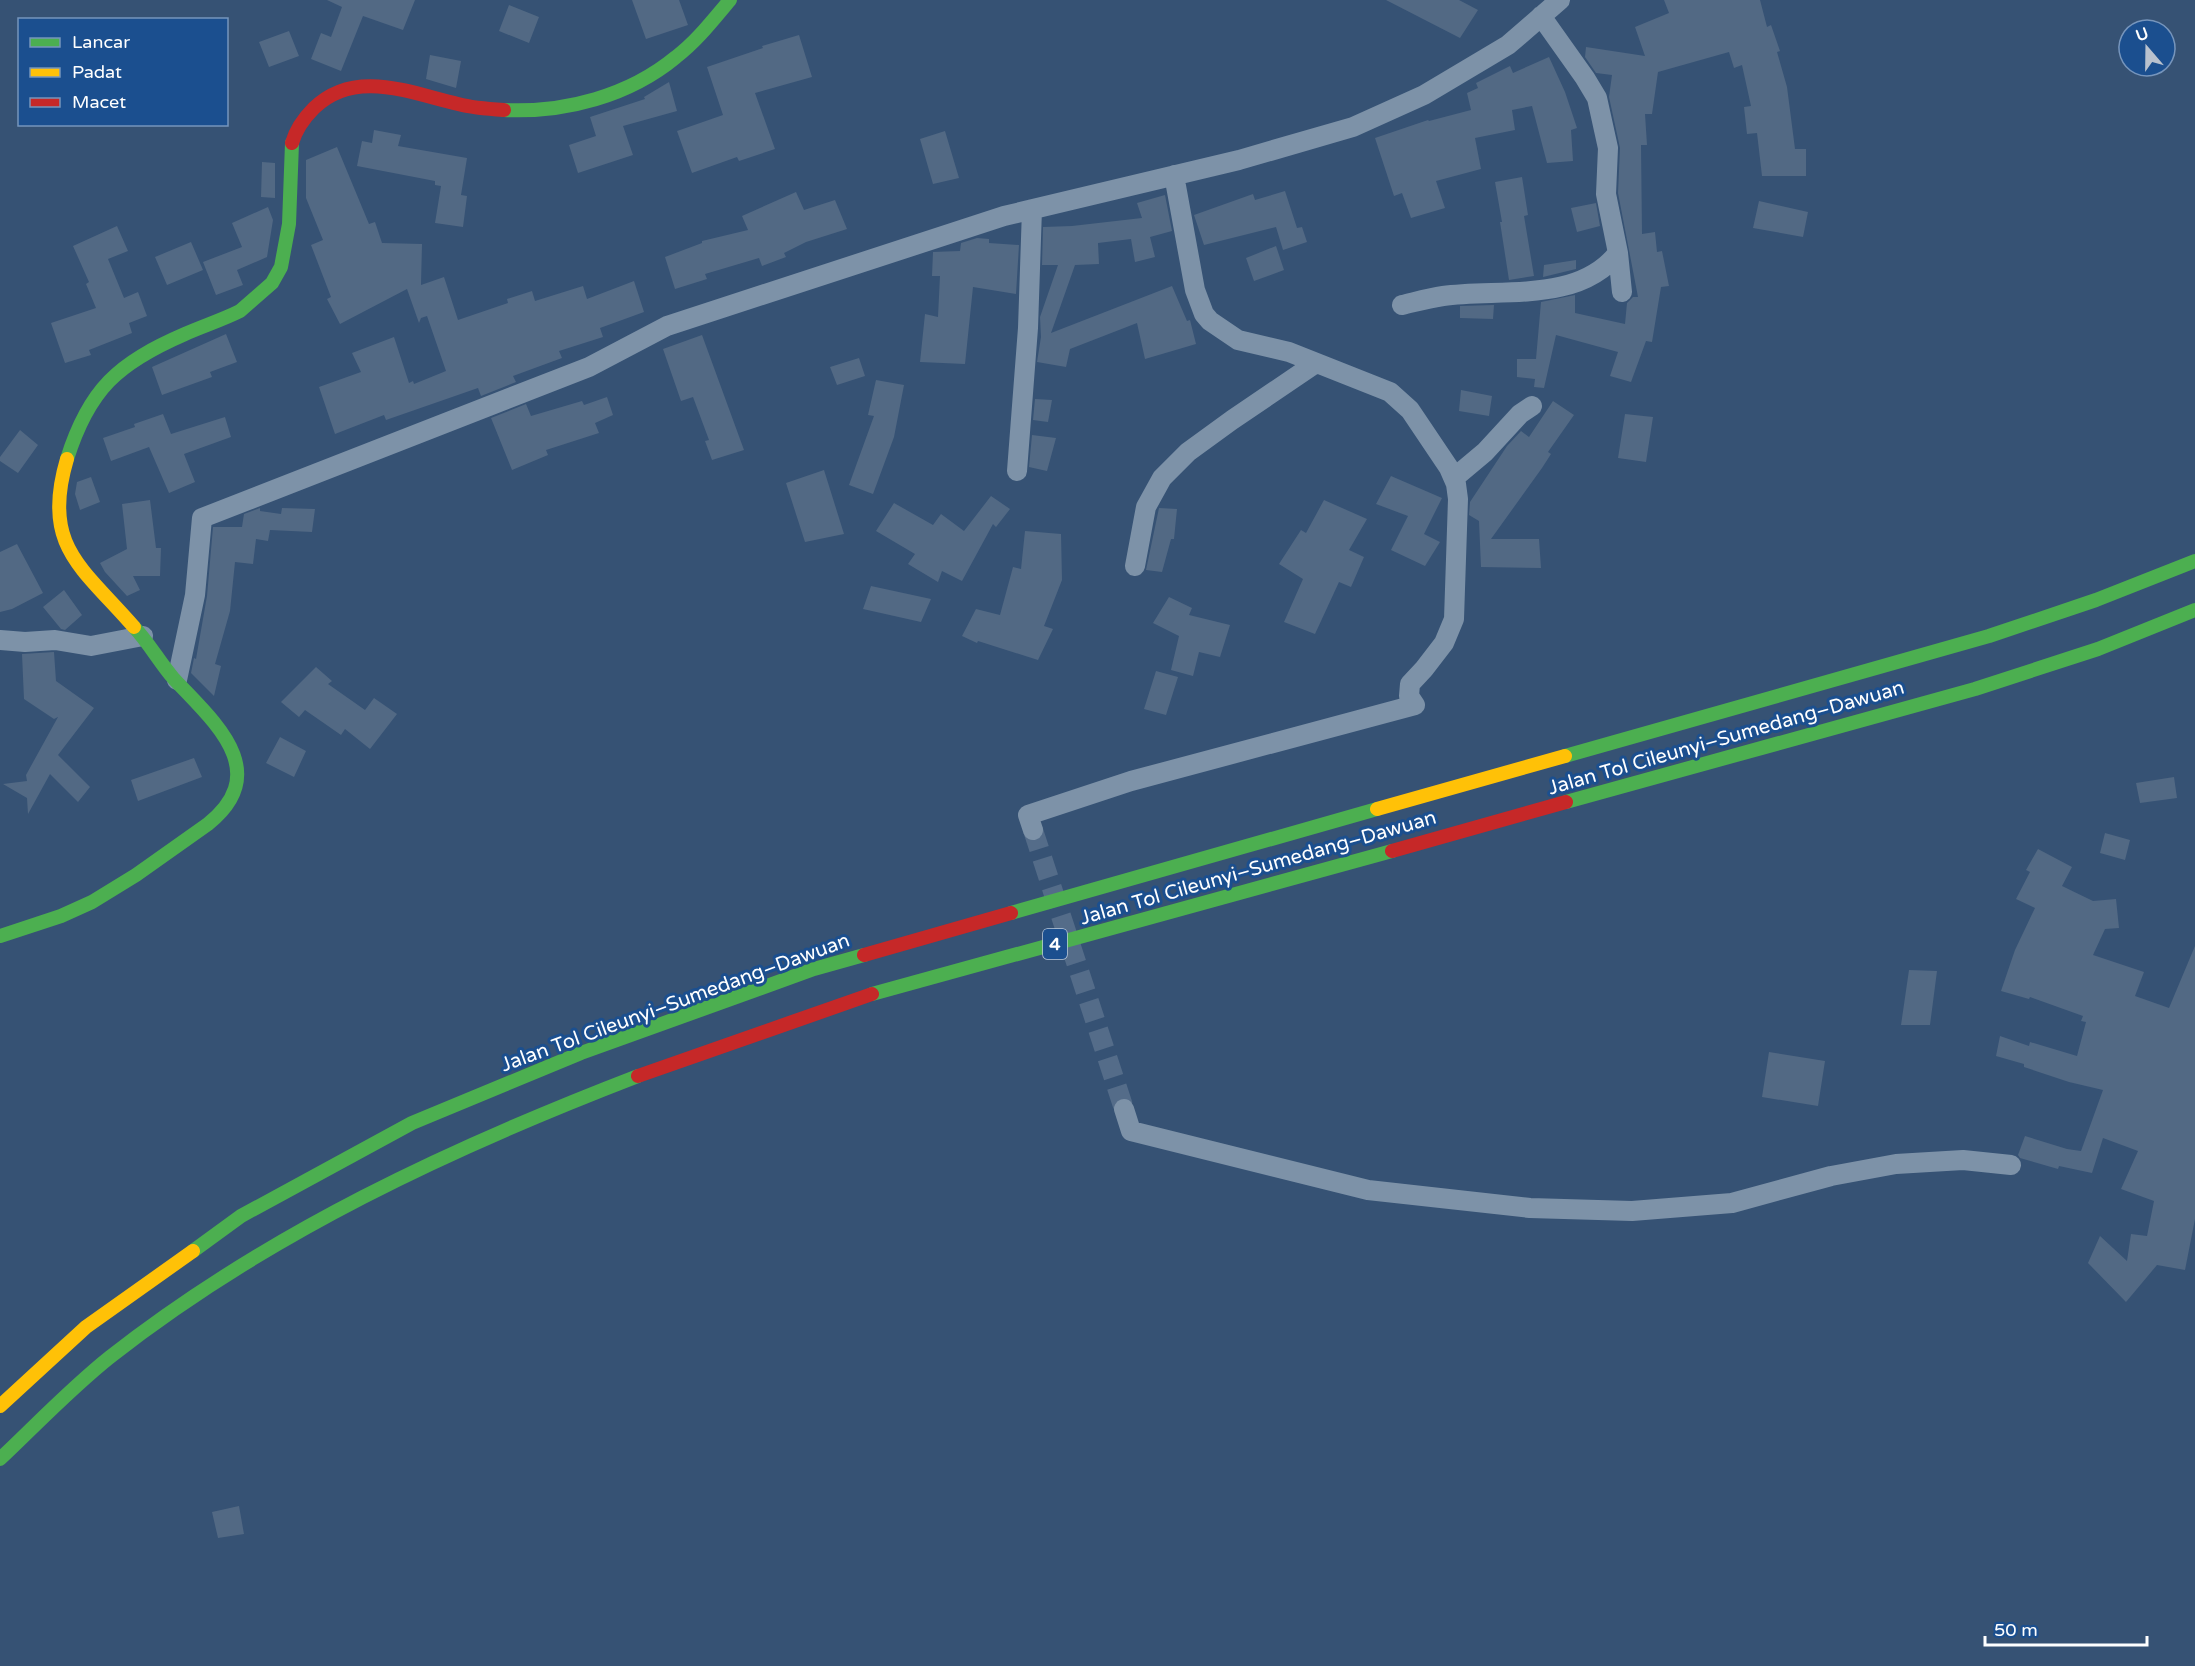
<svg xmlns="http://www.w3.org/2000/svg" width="2195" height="1666" font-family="'Varela Round',sans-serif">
<rect width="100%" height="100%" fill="#365274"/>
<!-- building -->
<path fill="#526984" d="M327 0H415L403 30 363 16 341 71 311 59 321 33 331 37 342 7Z
M632 0H679L688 25 646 39Z
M1386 0H1459L1478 10 1460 38Z
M1664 0H1760L1767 27 1771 25 1780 51 1777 52 1787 87 1795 149H1806V176H1762L1757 133 1747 134 1744 107 1751 106 1742 65 1734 68 1729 52 1658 72 1652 114H1645L1647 145H1641L1642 234 1655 232 1657 252 1662 251 1669 286 1661 287 1652 342 1646 341 1631 382 1610 376 1618 352 1556 335 1544 388 1534 387 1535 379 1517 377V359H1536L1541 302 1575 295V313L1625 324 1627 303 1633 297H1638L1618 193 1620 148 1609 97 1612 75 1596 73 1585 57 1586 47 1645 56 1635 27 1669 13Z
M509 5 539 17 529 43 499 31Z
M289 31 299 56 269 67 259 42Z
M799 35 812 77 755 93 775 149 739 161 737 157 692 173 677 131 723 115 707 67 763 48 762 46Z
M430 55 461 61 456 88 426 79Z
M1549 57 1565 92 1577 128 1571 130 1573 161 1547 163 1532 106 1512 110 1515 130 1475 138 1481 169 1436 181 1445 208 1411 218 1402 193 1394 196 1375 138 1428 120 1429 121 1471 110 1467 93 1478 88 1476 83 1510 66 1513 73Z
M669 82 677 111 623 126 633 155 578 173 569 145 596 136 590 117 645 99 644 97Z
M374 130 401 135 398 146 467 158 461 195 467 196 463 227 435 223 441 186 435 185V181L357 166 362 141 372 143Z
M945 131 959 178 933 184 920 139Z
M337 147 369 224 375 222 382 243 422 244 421 285 444 277 458 320 508 303 507 299 532 291 535 301 583 286 587 299 634 281 644 312 600 328 603 337 559 351 562 358 513 376 516 382 481 396 478 388 386 420 384 415 335 434 319 387 361 372 352 353 394 337 409 383 413 381 414 384 446 371 427 316 421 318 419 323 407 289 340 324 327 299 331 297 311 245 323 240 306 198V160Z
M262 162 275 163V198L261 197Z
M1522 177 1528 215 1524 216 1534 276 1509 280 1500 222H1502L1495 182Z
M1285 191 1297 228 1302 227 1307 242 1283 250 1276 227 1204 245 1194 215 1253 194 1255 200Z
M796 192 804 210 835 200 847 229 806 242 784 253 786 257 762 266 759 258 705 274 707 279 675 289 665 257 702 243V241L748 230 742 216Z
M1165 195 1172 231 1150 237 1155 257 1135 262 1131 239 1098 243 1099 264 1075 265 1051 333 1172 286 1187 321 1190 320 1196 344 1145 359 1137 323 1070 349 1066 367 1037 362 1041 337 1040 317 1058 265H1042L1043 227 1072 226 1142 218 1137 203Z
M1759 201 1808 212 1803 237 1753 228Z
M1596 203 1600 226 1577 232 1571 208Z
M268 207 273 220 267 257 237 270 243 285 216 295 203 262 242 247 232 223Z
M117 226 128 251 108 259 124 298 138 292 147 316 129 323 132 333 89 350 91 355 65 363 51 323 96 308 86 284 89 282 73 246Z
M977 238 989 239V243L1019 245 1016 294 973 287 965 364 920 362 925 314 938 317 940 276H932L933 252 960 251 961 243Z
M191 242 203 270 167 285 155 257Z
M1276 246 1284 270 1254 281 1246 258Z
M1576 260V269L1543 277 1544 265Z
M1494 305 1493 319 1460 318V306Z
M226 334 237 362 210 372 212 377 162 395 152 367Z
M702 335 744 450 712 460 705 441 709 440 693 397 681 401 663 349Z
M859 358 865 376 837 385 830 367Z
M876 380 904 385 894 437 873 494 849 485 874 416 868 415Z
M1461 390 1492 396 1489 416 1459 411Z
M607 397 613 415 595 423 599 433 546 450 548 455 512 470 491 418 526 404 531 416 582 401 584 405Z
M1035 399 1052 400 1048 422 1033 420Z
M1553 401 1574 415 1548 452 1551 454 1542 468 1491 539H1539L1541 568 1481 567 1479 521 1469 515 1470 502 1507 446 1521 431 1529 437Z
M163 414 171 434 225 417 231 437 184 454 195 482 169 493 149 447 111 461 103 438 135 427 134 424Z
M1625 414 1653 417 1646 462 1618 458Z
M20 430 38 445 18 473 0 461V457Z
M1032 435 1056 438 1047 471 1029 467Z
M824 470 844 534 805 542 786 483Z
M1391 476 1442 498 1424 534 1440 542 1425 566 1391 550 1408 516 1376 504Z
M91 477 100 502 80 510 75 494 77 482Z
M991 496 1010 509 996 527 993 524 962 581 942 571 938 582 908 564 915 554 876 531 894 503 933 525 941 514 964 531Z
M150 500 156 548H161L160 576H133L140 590 127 596 105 572 100 563 127 549 122 504Z
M1324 500 1367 519 1349 550 1364 557 1351 587 1339 582 1315 634 1284 622 1303 579 1279 564 1301 530 1306 533Z
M260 508V511L281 514 282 508 315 509 312 532 270 530 268 541 256 539 253 564 235 562 230 611 215 664 221 666 214 696 191 673 194 658 196 659 207 596 213 527H242L244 514Z
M1159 508 1177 509 1174 539H1171L1162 572 1146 570Z
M1025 531 1061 534 1062 580 1044 626 1053 629 1038 660 978 641 977 643 962 636 976 609 1000 615 1013 567 1021 569Z
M17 544 43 593 12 609 0 612V552Z
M871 586 931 599 921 622 863 609Z
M64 590 82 615 65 630 61 629 43 607Z
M1169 597 1192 608 1189 615 1230 625 1220 657 1199 652 1193 676 1171 670 1179 636 1153 623Z
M54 652 56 681 94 708 58 755 90 787 78 802 50 774 28 814 27 798 3 784 27 781 26 775 58 717 54 719 24 699 22 654Z
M316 667 332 681 328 684 365 710 374 698 397 714 370 749 345 729 341 735 305 710 299 717 281 702Z
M1156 671 1178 677 1166 715 1144 709Z
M280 737 306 751 294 777 266 763Z
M194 758 202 777 138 801 131 780Z
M2174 777 2177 798 2140 803 2136 783Z
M2105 833 2130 840 2125 860 2100 853Z
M2038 849 2072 867 2062 886 2093 901 2116 899 2119 928 2105 929 2093 955 2144 972 2135 996 2169 1008 2195 946V1219L2185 1270 2157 1265 2126 1302 2088 1263 2100 1236 2127 1261 2131 1234 2147 1236 2154 1201 2121 1189 2138 1151 2103 1138 2092 1173 2059 1166 2058 1169 2020 1158 2018 1155 2025 1136 2067 1149 2081 1151 2103 1090 2069 1082 2024 1067V1064L1996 1056 2000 1036 2029 1046 2030 1042 2077 1056 2086 1022 2081 1021 2083 1016 2030 997 2029 999 2001 991 2015 950 2035 908 2016 899 2030 872 2026 870Z
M1909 970 1937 971 1930 1025H1901Z
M1769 1052 1825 1061 1818 1106 1762 1097Z
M239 1506 244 1534 218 1538 212 1512Z"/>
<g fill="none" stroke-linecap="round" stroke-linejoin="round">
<!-- street-tunnel -->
<path stroke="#546c89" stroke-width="20" stroke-dasharray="20 10" stroke-linecap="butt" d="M1033 830 1124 1109"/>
<!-- street -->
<path stroke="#7d92a8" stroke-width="20" d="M1541 16 1585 78 1597 98 1608 148 1606 194 1618 253 1622 292
M1402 305C1415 302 1429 298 1443 296 1499 288 1578 304 1618 253
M1017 471 1028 328 1032 209
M1454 478 1485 452 1520 414 1532 406
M1135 566 1146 507 1162 478 1188 452 1232 420 1316 363
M0 640 25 642 55 640 91 646 143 636
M177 680 195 595 202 518 589 367 667 326 1004 216 1239 160 1353 127 1424 95 1508 45 1560 0
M1033 830 1028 815 1131 781 1415 705 1409 696 1410 684 1424 669 1444 643 1454 619 1458 499 1456 484 1449 468 1410 410 1390 392 1289 352 1238 340 1210 321 1204 314 1195 290 1174 175
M1124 1109 1131 1131 1368 1190 1530 1208 1632 1211 1732 1203 1831 1176 1896 1164 1963 1160 2011 1165"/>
<!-- fast -->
<path stroke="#4caf50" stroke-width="14" d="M504 110C565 113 629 96 676 57 697 41 713 20 730 0
M67 459C89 389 118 363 185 334 203 326 222 320 240 311L272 283 281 267 289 224 292 143
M1565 756 1989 636 2096 600 2195 561
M1566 802 1975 689 2098 649 2195 610
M1011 913 1377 809
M0 936 61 916 92 902 136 875 208 824C274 771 213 721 174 679 160 663 149 643 134 627
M872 994 1392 851
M193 1251 241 1216 412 1123 581 1053 814 969 864 955
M0 1459C36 1425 71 1388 110 1357 268 1233 451 1148 638 1076"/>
<!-- slow -->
<path stroke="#ffc107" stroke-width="14" d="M67 459C41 546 82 567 134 627
M1377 809 1565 756
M0 1406 86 1327 193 1251"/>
<!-- jam -->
<path stroke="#c62828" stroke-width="14" d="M292 143C296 129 304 118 314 108 355 68 410 93 458 104 473 108 488 109 504 110
M1392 851 1566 802
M864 955 1011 913
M638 1076 872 994"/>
</g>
<g text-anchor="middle" stroke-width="6" stroke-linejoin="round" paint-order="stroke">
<!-- shield labels -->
<rect fill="#1b4f8f" stroke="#bbcadd" stroke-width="1.5" x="1043" y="929" width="24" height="30" rx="4.5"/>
<g font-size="18" font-weight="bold" fill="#fff">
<text x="1055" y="950">4</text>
</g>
<!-- street labels -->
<g font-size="20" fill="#fff" stroke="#1b4f8f">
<text transform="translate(1726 737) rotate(-16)" y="7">Jalan Tol Cileunyi–Sumedang–Dawuan</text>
<text transform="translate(1258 867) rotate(-16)" y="7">Jalan Tol Cileunyi–Sumedang–Dawuan</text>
<text transform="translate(675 1002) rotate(-20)" y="7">Jalan Tol Cileunyi–Sumedang–Dawuan</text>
</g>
</g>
<!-- legend -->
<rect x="18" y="18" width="210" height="108" fill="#1b4f8f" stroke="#7695bc" stroke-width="1.5"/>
<rect x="30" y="38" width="30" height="9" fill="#4caf50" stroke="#7695bc" stroke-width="1.5"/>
<text x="72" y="48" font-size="18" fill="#ffffff">Lancar</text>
<rect x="30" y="68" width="30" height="9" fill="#ffc107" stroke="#7695bc" stroke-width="1.5"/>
<text x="72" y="78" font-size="18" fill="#ffffff">Padat</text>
<rect x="30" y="98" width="30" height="9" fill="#c62828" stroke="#7695bc" stroke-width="1.5"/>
<text x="72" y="108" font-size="18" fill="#ffffff">Macet</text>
<!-- north arrow -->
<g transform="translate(2147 48) rotate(340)"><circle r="28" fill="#1b4f8f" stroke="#7695bc" stroke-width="1.5"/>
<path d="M0-4.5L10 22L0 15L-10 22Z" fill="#b9c2ce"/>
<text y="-9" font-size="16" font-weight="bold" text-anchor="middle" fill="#ffffff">U</text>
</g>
<!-- scale -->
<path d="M1985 1636v9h162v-9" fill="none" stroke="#ffffff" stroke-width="3"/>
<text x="1994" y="1636" font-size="18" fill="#ffffff" stroke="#1b4f8f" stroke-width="4.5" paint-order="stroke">50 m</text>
</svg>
